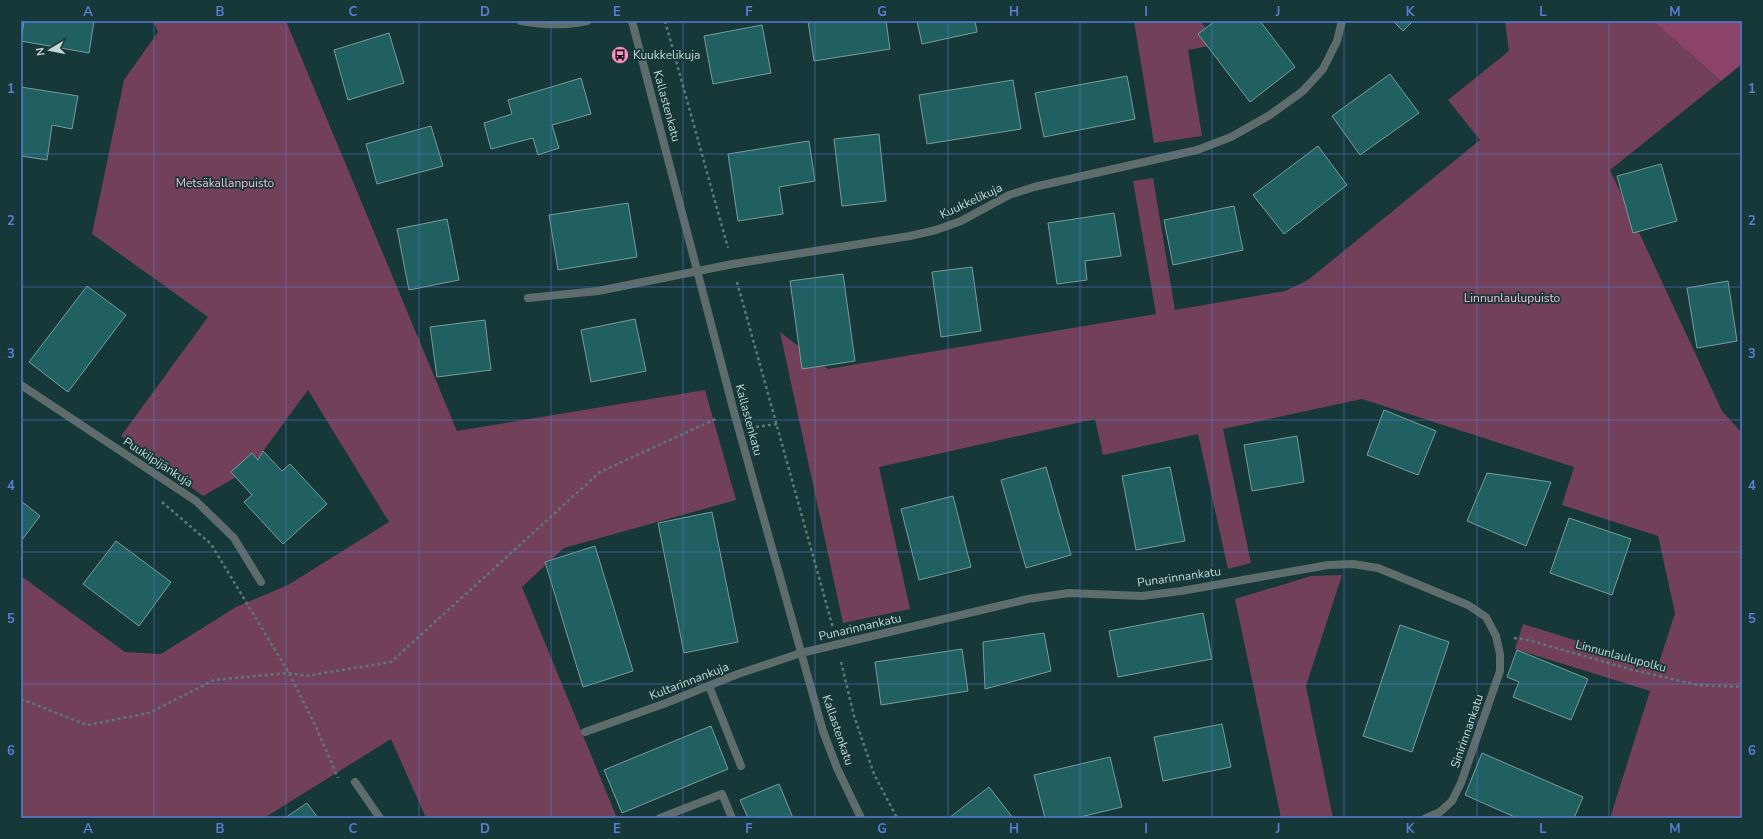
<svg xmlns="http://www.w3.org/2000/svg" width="1763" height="839" font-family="'Nunito Sans',sans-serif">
<rect width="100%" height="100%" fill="#173838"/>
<!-- green -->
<path fill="#724058" d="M153 21H286L457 431 705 390 736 500 564 548 522 587 617 818H426L391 739 264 818H21V576L125 652 161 654 236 607 288 585 389 522 308 390 250 469 203 496 121 436 208 317 92 234 124 80 158 32Z
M1134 21H1200L1219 44 1188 50 1202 136 1154 143Z
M1505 21H1653L1721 81 1610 170 1722 411 1742 433V818H1610L1650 691 1515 649 1523 624 1658 666 1675 613 1658 536 1562 505 1574 467 1362 399 1223 429 1251 563 1228 569 1198 434 1103 455 1095 419 879 467 910 609 843 623 780 332 828 369 1156 314 1133 181 1153 178 1175 310 1285 291 1308 280 1480 140 1448 100 1509 51Z
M1342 575 1306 686 1333 818H1281L1235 599 1311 576Z"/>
<!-- forest -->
<path fill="#8b4468" d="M1653 21H1742V64L1721 81Z"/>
<!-- building -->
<path fill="#206060" stroke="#799c9b" d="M24 21H94L89 53 21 41Z
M808 21H886L890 49 814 61Z
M917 21H975L977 32 922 44Z
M1215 21H1260L1295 67 1250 102 1198 34Z
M1393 21H1413L1403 31Z
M762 25 771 73 713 84 704 36Z
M389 33 404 83 348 100 334 50Z
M1390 74 1419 113 1360 155 1332 116Z
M1127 76 1135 119 1044 137 1035 93Z
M581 78 591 114 552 125 559 148 538 155 533 138 491 149 484 123 512 114 508 100Z
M1013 80 1021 129 927 144 919 95Z
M21 87 78 96 72 129 52 125 47 160 21 156Z
M431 126 443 166 377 184 366 144Z
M879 134 886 201 842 206 834 139Z
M809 141 815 181 779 187 783 214 738 221 728 154Z
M1318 146 1347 185 1284 234 1253 195Z
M1661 164 1677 221 1633 233 1617 176Z
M628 203 637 257 558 270 549 215Z
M1234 206 1243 250 1173 265 1164 220Z
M1114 213 1121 256 1085 261 1087 280 1057 284 1048 223Z
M447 219 459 280 409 290 397 229Z
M972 267 981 331 941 337 932 272Z
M843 274 855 361 802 369 790 281Z
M1728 281 1737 341 1697 348 1687 288Z
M87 286 126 315 68 392 29 362Z
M635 319 646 371 591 382 581 330Z
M485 320 491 370 437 377 430 327Z
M1384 410 1436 431 1418 475 1367 455Z
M1297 436 1304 482 1252 491 1244 445Z
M263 451 282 471 290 464 327 504 283 544 244 502 252 495 231 472 252 453 258 460Z
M1046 467 1071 555 1026 568 1001 480Z
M1170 467 1185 541 1136 550 1122 476Z
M1487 473 1551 482 1526 546 1467 521Z
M953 496 971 567 919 580 901 509Z
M21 501 40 516 21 541Z
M712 512 738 642 684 653 658 523Z
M1569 518 1631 539 1612 595 1550 573Z
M116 541 171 582 139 626 83 584Z
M595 546 633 671 583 687 545 562Z
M1203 613 1212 659 1118 677 1109 631Z
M1400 625 1449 642 1412 752 1363 736Z
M1044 633 1051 671 985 689 983 642Z
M962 649 968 691 881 705 875 662Z
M1517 650 1588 679 1571 720 1513 697 1519 682 1507 677Z
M1222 724 1231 767 1163 781 1154 737Z
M711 726 728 769 622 813 604 770Z
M1482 753 1583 797 1574 818H1517L1465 795Z
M1110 757 1122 807 1076 818H1045L1034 775Z
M779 784 793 818H748L740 800Z
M989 787 1013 818H949Z
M307 803 318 818H285Z"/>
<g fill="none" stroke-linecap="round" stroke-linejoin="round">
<!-- path -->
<path stroke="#5e7878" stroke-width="2.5" stroke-dasharray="3 3" stroke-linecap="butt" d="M665 21 728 248
M737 282 833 628
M756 427 777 424
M162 502 211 544 289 673 316 727 338 778
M1514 638 1528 640 1633 670 1698 685 1742 687
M841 662 854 716 874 774 897 818
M21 699 87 725 149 713 214 680 289 673 306 676 391 662 600 472 718 418"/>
<!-- service -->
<path stroke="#5e6d6c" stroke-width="8" d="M709 686 741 766
M660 818 722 794 732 818"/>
<!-- minor -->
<path stroke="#5e6d6c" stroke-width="8" d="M521 21C543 25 565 26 587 21
M528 298 598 291 733 264 910 236 936 230 961 221 1009 195 1034 187 1197 150 1231 137 1270 115 1303 91 1323 69 1337 41 1342 21
M21 385 196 501 234 538 261 582
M585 732 666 703 738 674 801 653 1028 599 1069 593 1142 596 1181 591 1328 565 1353 564 1378 568 1468 605 1486 617 1496 636 1500 654V671L1461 783 1452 801 1440 812 1426 818
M355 782 380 818"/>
<!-- tertiary -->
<path stroke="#5e6d6c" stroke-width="8" d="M632 21 734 412 823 731 837 768 861 818"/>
</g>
<!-- grid -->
<path fill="none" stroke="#587ed7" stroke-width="1" stroke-opacity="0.55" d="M154 21V818M286 21V818M419 21V818M551 21V818M683 21V818M815 21V818M948 21V818M1080 21V818M1212 21V818M1344 21V818M1477 21V818M1609 21V818M21 154H1742M21 287H1742M21 420H1742M21 552H1742M21 684H1742"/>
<!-- icons -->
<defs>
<symbol id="bus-disc" viewBox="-11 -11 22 22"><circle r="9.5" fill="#fb8fc4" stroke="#173838"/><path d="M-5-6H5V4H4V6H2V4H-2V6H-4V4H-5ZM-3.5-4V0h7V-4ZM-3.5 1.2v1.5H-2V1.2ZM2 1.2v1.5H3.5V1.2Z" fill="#111"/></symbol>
</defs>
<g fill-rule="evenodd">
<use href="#bus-disc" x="610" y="45" width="20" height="20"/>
</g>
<g text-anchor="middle" stroke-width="3.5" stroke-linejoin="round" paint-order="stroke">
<!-- poi labels -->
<g font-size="12" fill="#c5d6d6" stroke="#173838" text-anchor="start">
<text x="633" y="59">Kuukkelikuja</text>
</g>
<!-- street labels -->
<g font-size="12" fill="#c5d6d6" stroke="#173838">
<text transform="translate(667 106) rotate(75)" y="4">Kallastenkatu</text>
<text transform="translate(971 201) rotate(-25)" y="4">Kuukkelikuja</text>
<text transform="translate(749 420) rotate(75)" y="4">Kallastenkatu</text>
<text transform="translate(158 462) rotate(33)" y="4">Puukiipijänkuja</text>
<text transform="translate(1179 577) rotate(-8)" y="4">Punarinnankatu</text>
<text transform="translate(860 627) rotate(-13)" y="4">Punarinnankatu</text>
<text transform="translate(1621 656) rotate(15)" y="4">Linnunlaulupolku</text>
<text transform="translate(689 681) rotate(-21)" y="4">Kultarinnankuja</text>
<text transform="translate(838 730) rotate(71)" y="4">Kallastenkatu</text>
<text transform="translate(1467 731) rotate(-71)" y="4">Sinirinnankatu</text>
</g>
<!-- park labels -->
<g font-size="12" fill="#fabad7" stroke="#173838">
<text x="225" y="187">Metsäkallanpuisto</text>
<text x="1512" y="302">Linnunlaulupuisto</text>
</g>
</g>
<!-- border -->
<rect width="1763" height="839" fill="none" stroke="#173838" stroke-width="44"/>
<!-- north arrow -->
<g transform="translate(50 50) rotate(260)" stroke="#173838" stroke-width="3" paint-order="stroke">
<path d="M0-3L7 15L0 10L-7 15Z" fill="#c5d6d6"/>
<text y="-6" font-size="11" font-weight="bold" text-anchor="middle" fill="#c5d6d6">N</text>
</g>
<rect x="22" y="22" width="1719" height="795" fill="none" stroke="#587ed7" stroke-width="1.5"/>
<g font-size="13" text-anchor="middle" font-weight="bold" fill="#587ed7">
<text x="88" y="16">A</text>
<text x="220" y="16">B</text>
<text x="353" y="16">C</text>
<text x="485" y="16">D</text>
<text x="617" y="16">E</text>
<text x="749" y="16">F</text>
<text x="882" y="16">G</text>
<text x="1014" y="16">H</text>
<text x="1146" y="16">I</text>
<text x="1278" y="16">J</text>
<text x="1410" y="16">K</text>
<text x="1543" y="16">L</text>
<text x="1675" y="16">M</text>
<text x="11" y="93">1</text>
<text x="1752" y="93">1</text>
<text x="11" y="225">2</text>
<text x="1752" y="225">2</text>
<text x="11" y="358">3</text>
<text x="1752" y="358">3</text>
<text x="11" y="490">4</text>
<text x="1752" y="490">4</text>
<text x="11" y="623">5</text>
<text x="1752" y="623">5</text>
<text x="11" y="755">6</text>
<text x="1752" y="755">6</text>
<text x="88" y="833">A</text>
<text x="220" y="833">B</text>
<text x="353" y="833">C</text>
<text x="485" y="833">D</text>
<text x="617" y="833">E</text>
<text x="749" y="833">F</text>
<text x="882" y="833">G</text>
<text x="1014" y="833">H</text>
<text x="1146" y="833">I</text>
<text x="1278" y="833">J</text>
<text x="1410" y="833">K</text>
<text x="1543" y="833">L</text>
<text x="1675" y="833">M</text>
</g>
</svg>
